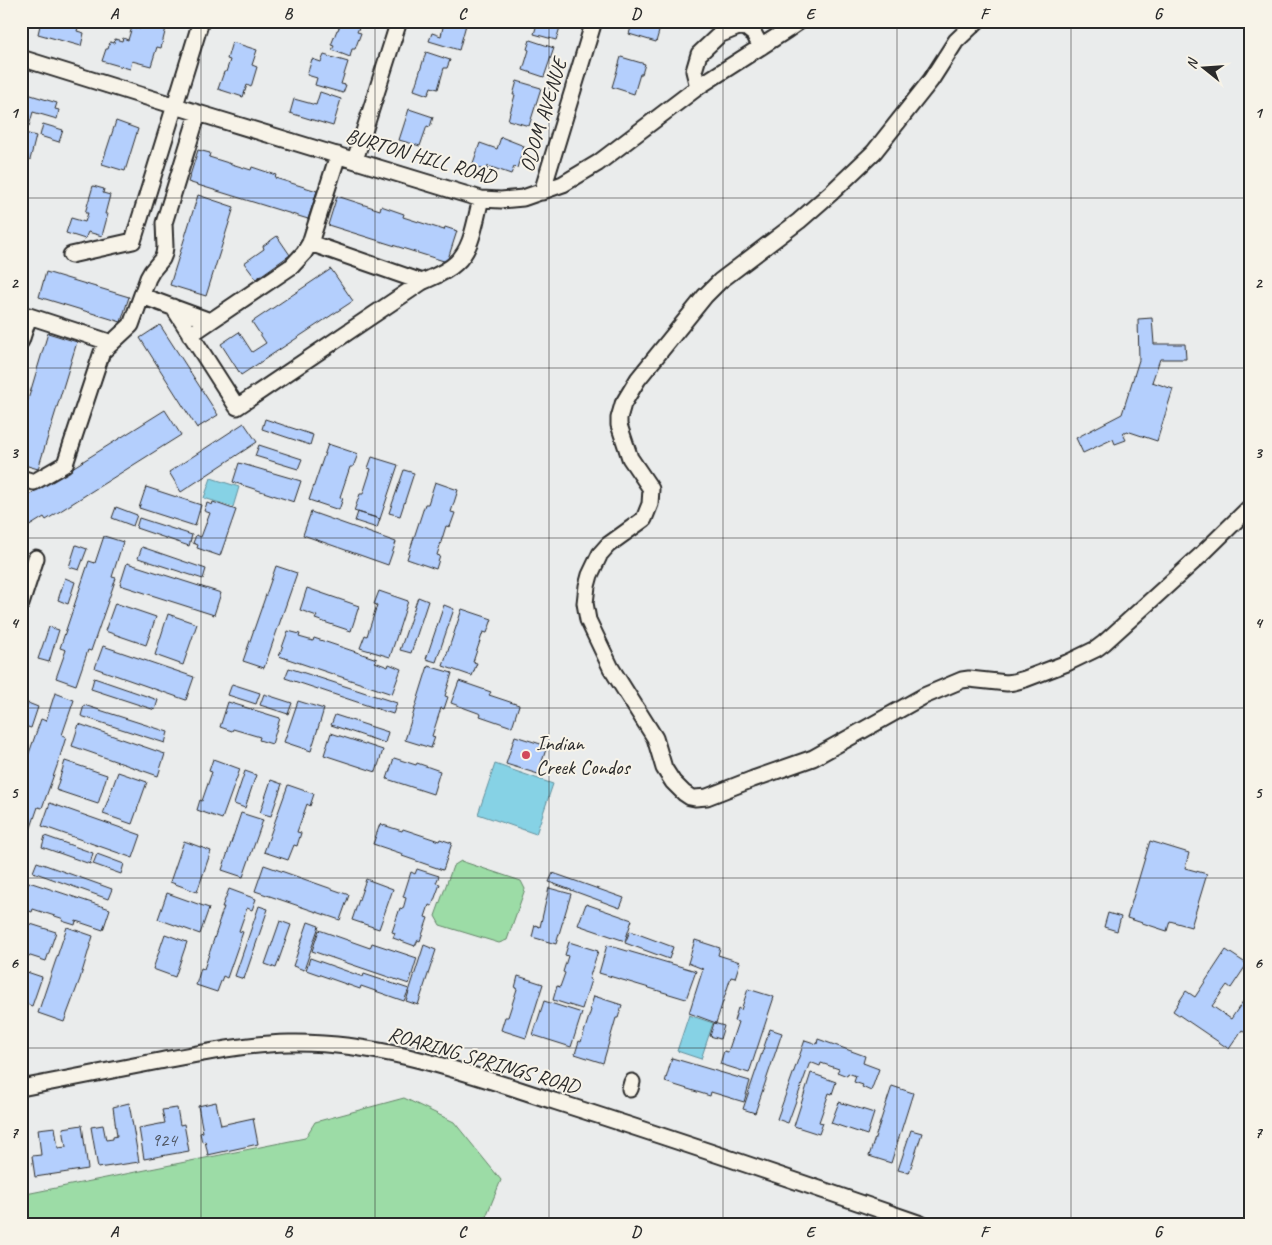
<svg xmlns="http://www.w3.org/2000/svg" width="1272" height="1245" font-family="Caveat,sans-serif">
<rect width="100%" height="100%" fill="#eaecec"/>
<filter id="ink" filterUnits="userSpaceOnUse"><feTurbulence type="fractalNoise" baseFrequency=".02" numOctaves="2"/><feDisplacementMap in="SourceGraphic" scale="10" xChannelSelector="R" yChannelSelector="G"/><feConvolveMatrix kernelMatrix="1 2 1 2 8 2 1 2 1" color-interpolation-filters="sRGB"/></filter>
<g filter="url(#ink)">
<!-- green -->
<path fill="#9cdca6" stroke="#648468" d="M461 861 521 881 525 889 507 940 499 943 440 925 435 916 453 866Z
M404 1098 454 1122 501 1180 483 1224H21V1195L305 1138 315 1122Z"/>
<!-- water -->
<path fill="#86d2e5" stroke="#628f9b" d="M211 478 239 487 233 507 204 498Z
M495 764 553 784 536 834 478 814Z
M689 1015 713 1023 701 1059 677 1051Z"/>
<!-- building -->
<path fill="#b4cffd" stroke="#2b2b2b" d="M41 21H80L77 31 84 33 81 46 38 34Z
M142 21 166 28 161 48 157 47 151 66 132 61 130 69 102 61 106 49H108L110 42 114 43 115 39 122 41 123 38 128 40 132 27 140 29Z
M342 21H348L360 25 357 32 361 33 355 49H352L350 57 332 50 334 46 331 45 337 30H338Z
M441 21H467L459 50 429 41 432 33 441 36 443 27 440 26Z
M538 21H562L556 40 534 34Z
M633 21H662L656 42 629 34Z
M530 40 554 48 544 77 523 70 529 50 527 49Z
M232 42 257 50 252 65 257 67 251 87 247 85 243 97 218 89 224 72H226L230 60 227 59Z
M426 52 450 60 447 68H444L438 89 431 87 428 95 414 90Z
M324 55 348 62 341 84 346 85 343 93 315 85 317 78 307 75 312 59 321 62Z
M621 57 645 64 642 74H640L634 94 612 87Z
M517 81 541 88 529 126 508 120 515 95H513Z
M21 92 57 103 55 109 59 110 57 119 33 112 29 126 21 124Z
M320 92 341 99 333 126 290 113 294 99 316 105Z
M409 109 433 117 430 127 427 126 420 146 399 140Z
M116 121 138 129 125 171 102 164Z
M43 124 63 130 59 142 40 136Z
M21 132 36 136 30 160 22 158 21 159Z
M501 137 524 146 517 168 514 167 511 174 488 166 487 171 472 166 480 143 497 149Z
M198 150 210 153 209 157 251 170 252 167 276 175 275 178 317 191 308 219 188 182Z
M21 170 26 172 21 191Z
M93 186 104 189 103 193 110 195 105 214H108L102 236 88 232 85 239 66 233 71 218 85 222 88 213H85Z
M198 195 234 207 206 296 170 285Z
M337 196 380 210 381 206 404 214 403 217 444 230 445 227 457 231 447 262 328 225Z
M277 236 290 255 256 279 244 263 264 249 263 246Z
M331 269 353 301 241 375 221 344 239 332 252 352 266 343 252 322Z
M46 272 129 297 121 322 39 297Z
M1152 318 1154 344H1185L1186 359H1160L1152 382 1173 389 1157 441 1127 431 1123 434 1126 440 1115 444 1113 439 1083 453 1076 438 1122 414 1139 360 1138 319Z
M160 325 218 415 197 428 140 338Z
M48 333 77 342 38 469 21 464V423Z
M165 410 181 435 46 520 44 517 23 530H21V497L24 498Z
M265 419 313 435 310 445 262 429Z
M244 423 257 442 181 492 169 472Z
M328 444 358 454 353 467H350L340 497 343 498 339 510 309 500Z
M259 445 302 459 298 469 255 456Z
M372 457 398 465 380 519 354 511 360 494H363L371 469 368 468Z
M239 463 301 481 294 502 233 482Z
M404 470 414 473 400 516 389 513Z
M435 482 458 490 451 512 455 513 450 527 446 526 437 555 440 556 436 569 407 559 425 504H428Z
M146 487 201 505 195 526 139 508Z
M213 502 236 510 220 556 197 548 198 545 193 543 196 535 201 537 210 513 204 511 207 503 212 505Z
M116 507 137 515 133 526 112 518Z
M311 512 396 542 388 565 303 535Z
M358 512 380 519 377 528 355 521Z
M139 518 192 535 189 546 136 528Z
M104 536 123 542 112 577 116 578 91 651 88 650 76 685 56 678 66 650 60 648 89 561 95 563Z
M76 545 87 549 79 570 69 567Z
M142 547 206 569 203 579 138 558Z
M127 563 221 593 214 615 120 585Z
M276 566 297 573 264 668 243 661Z
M65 578 75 582 68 604 58 600Z
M307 588 359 606 351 631 315 619 317 616 300 610Z
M379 591 408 601 390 657 360 648 365 635 367 636 377 605 374 604Z
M418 597 428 601 411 653 400 650Z
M115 603 156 617 146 645 105 631Z
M444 605 454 609 436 662 426 659Z
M462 609 492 619 487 633 483 632 473 662 477 663 472 676 443 666Z
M168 614 197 624 183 665 155 655Z
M49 627 59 630 49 662 38 659Z
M288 631 300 634 299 637 313 641 314 638 377 659 375 662 388 667 389 664 401 669 392 694 279 656Z
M103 646 194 677 186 700 95 668Z
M428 666 452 673 445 696 448 697 444 709 441 708 432 736 435 737 431 748 405 740Z
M289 668 397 703 393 714 285 678Z
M94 678 158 700 155 710 91 689Z
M459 681 491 692 489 695 519 705 512 727 480 716 481 714 451 703Z
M232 684 260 693 256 704 228 695Z
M55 693 74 700 62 735 66 737 58 763 42 808 38 807 26 842 21 840V776L41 719 46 721Z
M264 694 292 703 288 714 260 705Z
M298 701 324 709 311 751 284 742Z
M228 702 280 718 272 744 259 740 260 737 233 729 232 731 220 727Z
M28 703 38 707 31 728 21 725Z
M84 705 168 732 165 743 81 716Z
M335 715 388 732 385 743 331 725Z
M79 724 165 754 158 776 72 746Z
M331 733 383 750 376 772 324 755Z
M515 736 547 746 538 774 506 764Z
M394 758 416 765 417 763 440 771 433 794 387 779Z
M213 759 240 769 222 819 197 810 200 800 202 801 212 772 209 771Z
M65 761 107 775 98 804 56 790Z
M245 771 256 775 245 808 234 804Z
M118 772 147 782 132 824 103 814Z
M271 780 282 784 271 816 260 813Z
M288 785 314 794 310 806 307 804 297 832 301 833 297 846 294 845 288 860 264 852Z
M50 803 141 835 133 858 42 826Z
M241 813 263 820 243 877 222 870Z
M380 824 402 831 403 829 439 841 440 839 452 843 443 870 402 856 403 854 373 844Z
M45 836 93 853 90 864 42 847Z
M184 841 211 851 197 892 170 882Z
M1150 841 1189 853 1185 868 1207 874 1191 927 1170 921 1167 931 1127 918Z
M21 850 27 852 21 869Z
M97 854 124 864 121 874 93 864Z
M37 862 112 889 108 899 33 872Z
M264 865 349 895 340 920 255 891Z
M417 869 439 876 436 883 440 884 432 906 429 905 425 917 428 918 420 941 418 940 415 946 393 938 395 933 392 932 400 908 403 909 406 898 403 897 411 872 415 874Z
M553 873 624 898 620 908 549 882Z
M366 879 393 889 379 929 352 920Z
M29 882 110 909 103 930 76 921 75 925 62 921 63 919 61 918 36 910 33 909 32 912 21 908V905Z
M549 888 571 894 556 944 532 937 535 925 540 927Z
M229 889 256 899 252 910 247 908 239 931 243 932 227 978 223 976 217 992 196 985 201 968 204 969 219 924H218L224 907H222Z
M167 893 209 908 200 934 158 919Z
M586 904 632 920 625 941 578 925Z
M259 906 268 909 244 979 235 976Z
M1108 913 1121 917 1117 931 1104 927Z
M21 921 56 932 46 961 21 953Z
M280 921 291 925 276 968 265 964Z
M308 922 319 926 304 970 293 966Z
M67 927 93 936 80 979 64 1022 38 1013Z
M319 930 370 948 372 943 417 958 409 984 312 951Z
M630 931 673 947 669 959 625 943Z
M165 934 187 942 175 977 153 969Z
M695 940 720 948 718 955 740 962 735 978 731 977 716 1023 689 1013 703 969 688 963Z
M569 942 598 951 589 979 591 980 582 1009 553 1000 557 986 560 987 565 973 563 972 568 956 565 955Z
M424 945 436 950 418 1005 406 1001Z
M607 945 696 971 686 999 599 973Z
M1226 950 1247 964 1231 988 1227 985 1212 1006 1231 1019 1248 994 1251 995V1035L1242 1030 1229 1049 1173 1011 1186 991 1195 997Z
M310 958 363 977 364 974 409 989 404 1001 361 986 360 989 306 970Z
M21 970 42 977 32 1006 21 1002Z
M518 976 543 984 526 1038 501 1030 505 1017H508L517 989 515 988Z
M748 989 774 997 749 1073 720 1064 724 1051 728 1052 738 1022 734 1021 738 1008 741 1010Z
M594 996 622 1005 618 1018H616L603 1063 575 1054 579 1041 581 1042 591 1010 590 1009Z
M544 1001 582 1013 571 1047 533 1035Z
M714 1023 724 1026 720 1039 710 1036Z
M770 1029 782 1033 755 1113 743 1109Z
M818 1039 865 1056 863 1063 879 1069 871 1091 862 1087 863 1085 854 1082 856 1076 848 1073 847 1076 837 1072 839 1069 821 1063 820 1066 810 1062 788 1123 777 1119 805 1040 817 1044Z
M672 1058 750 1081 744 1102 711 1092 710 1096 665 1082Z
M811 1073 836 1082 832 1094 829 1093 819 1122 823 1123 819 1134 794 1126Z
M892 1086 913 1093 891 1163 869 1156Z
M216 1102 221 1125 253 1118 258 1144 208 1155 205 1141 202 1142 200 1133 203 1132 198 1106Z
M839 1102 874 1113 867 1135 831 1123Z
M129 1103 139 1162 98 1168 91 1127 103 1125 106 1140 113 1139V1137L117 1136 113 1107Z
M177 1108 180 1125 184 1124 189 1151 144 1159 139 1128 165 1123 162 1110Z
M82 1125 88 1169 35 1177 32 1156 41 1155 38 1129 55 1127 58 1148 66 1147 63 1128Z
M911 1130 922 1133 909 1173 898 1170Z"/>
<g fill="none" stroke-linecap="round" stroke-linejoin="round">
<defs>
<path id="minor" d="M977 21 956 41 931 80 874 152 831 193 799 221 720 281 705 296 638 379 623 404 619 418V425L630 458 651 489 650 504 644 519 608 545 600 554 590 575 587 586 585 603 588 620 611 668 655 738 664 768 673 782 684 793 690 797 695 798 707 797 753 779 813 758 924 696 962 680 969 679 1007 683 1014 682 1025 679 1067 663 1096 649 1104 643 1201 555 1251 506
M21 58 198 113 481 199 501 200 523 198 563 184 598 163 698 87 787 30 800 21
M698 87 694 71 699 54 719 35 736 28 744 26 754 34 761 47
M355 160 399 21
M542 192 594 21
M310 243 422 282C433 277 447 272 456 263 473 248 475 220 481 199
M71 255 133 241 201 21
M142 296 210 321
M173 307 237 407 422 282
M190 335 292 266 304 253 310 243 338 155
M21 341 29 316 112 343
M21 478 34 482 65 464 102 352 131 325 148 278 152 271 162 259 164 254 165 247 164 223 198 113
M21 604 36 558
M21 1088C67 1079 113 1070 159 1061 202 1053 245 1044 289 1043 383 1041 469 1074 557 1102 679 1141 800 1182 921 1224
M630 1089 632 1082"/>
</defs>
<!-- minor casing -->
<use href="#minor" stroke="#2b2b2b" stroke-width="19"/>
<!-- minor -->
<use href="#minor" stroke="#f7f3e8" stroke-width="15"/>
</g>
</g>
<!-- grid -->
<path fill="none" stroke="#2b2b2b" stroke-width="1" stroke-opacity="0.55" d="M201 21V1224M375 21V1224M549 21V1224M723 21V1224M897 21V1224M1071 21V1224M21 198H1251M21 368H1251M21 538H1251M21 708H1251M21 878H1251M21 1048H1251"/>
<!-- markers -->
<circle fill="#d1495b" stroke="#f7f3e8" stroke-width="2" cx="526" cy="755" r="5"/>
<g text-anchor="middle" stroke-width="4" stroke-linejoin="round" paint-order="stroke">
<!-- number labels -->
<g font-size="19" fill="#4d5460">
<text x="164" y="1146">924</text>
</g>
<!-- street labels -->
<g font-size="21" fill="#2b2b2b" stroke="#f7f3e8">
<text transform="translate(543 115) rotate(-73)" y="7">ODOM AVENUE</text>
<text transform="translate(421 156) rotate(16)" y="7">BURTON HILL ROAD</text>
<text transform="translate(484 1060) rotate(16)" y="7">ROARING SPRINGS ROAD</text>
</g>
<!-- poi labels -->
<g font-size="21" fill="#2b2b2b" stroke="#f7f3e8" text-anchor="start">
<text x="536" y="750">Indian<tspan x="536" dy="24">Creek Condos</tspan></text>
</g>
</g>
<!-- margin -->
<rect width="1272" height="1245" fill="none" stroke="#f7f3e8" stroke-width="55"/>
<!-- north arrow -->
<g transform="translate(1204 68) rotate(287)" stroke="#f7f3e8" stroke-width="4" paint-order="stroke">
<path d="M0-4L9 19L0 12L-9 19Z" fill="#2b2b2b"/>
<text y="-8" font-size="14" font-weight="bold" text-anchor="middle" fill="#2b2b2b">N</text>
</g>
<rect x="28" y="28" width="1216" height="1190" fill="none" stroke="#2b2b2b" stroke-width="2"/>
<g font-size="16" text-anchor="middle" font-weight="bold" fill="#2b2b2b">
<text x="114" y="19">A</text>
<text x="288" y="19">B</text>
<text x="462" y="19">C</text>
<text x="636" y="19">D</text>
<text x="810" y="19">E</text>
<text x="984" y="19">F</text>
<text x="1158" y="19">G</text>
<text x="14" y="118">1</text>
<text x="1258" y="118">1</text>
<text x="14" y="288">2</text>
<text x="1258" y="288">2</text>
<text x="14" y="458">3</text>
<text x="1258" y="458">3</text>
<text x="14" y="628">4</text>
<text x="1258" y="628">4</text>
<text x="14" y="798">5</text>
<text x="1258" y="798">5</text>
<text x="14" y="968">6</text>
<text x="1258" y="968">6</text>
<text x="14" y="1138">7</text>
<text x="1258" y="1138">7</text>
<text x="114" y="1237">A</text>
<text x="288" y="1237">B</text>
<text x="462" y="1237">C</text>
<text x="636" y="1237">D</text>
<text x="810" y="1237">E</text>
<text x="984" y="1237">F</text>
<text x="1158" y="1237">G</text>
</g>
</svg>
